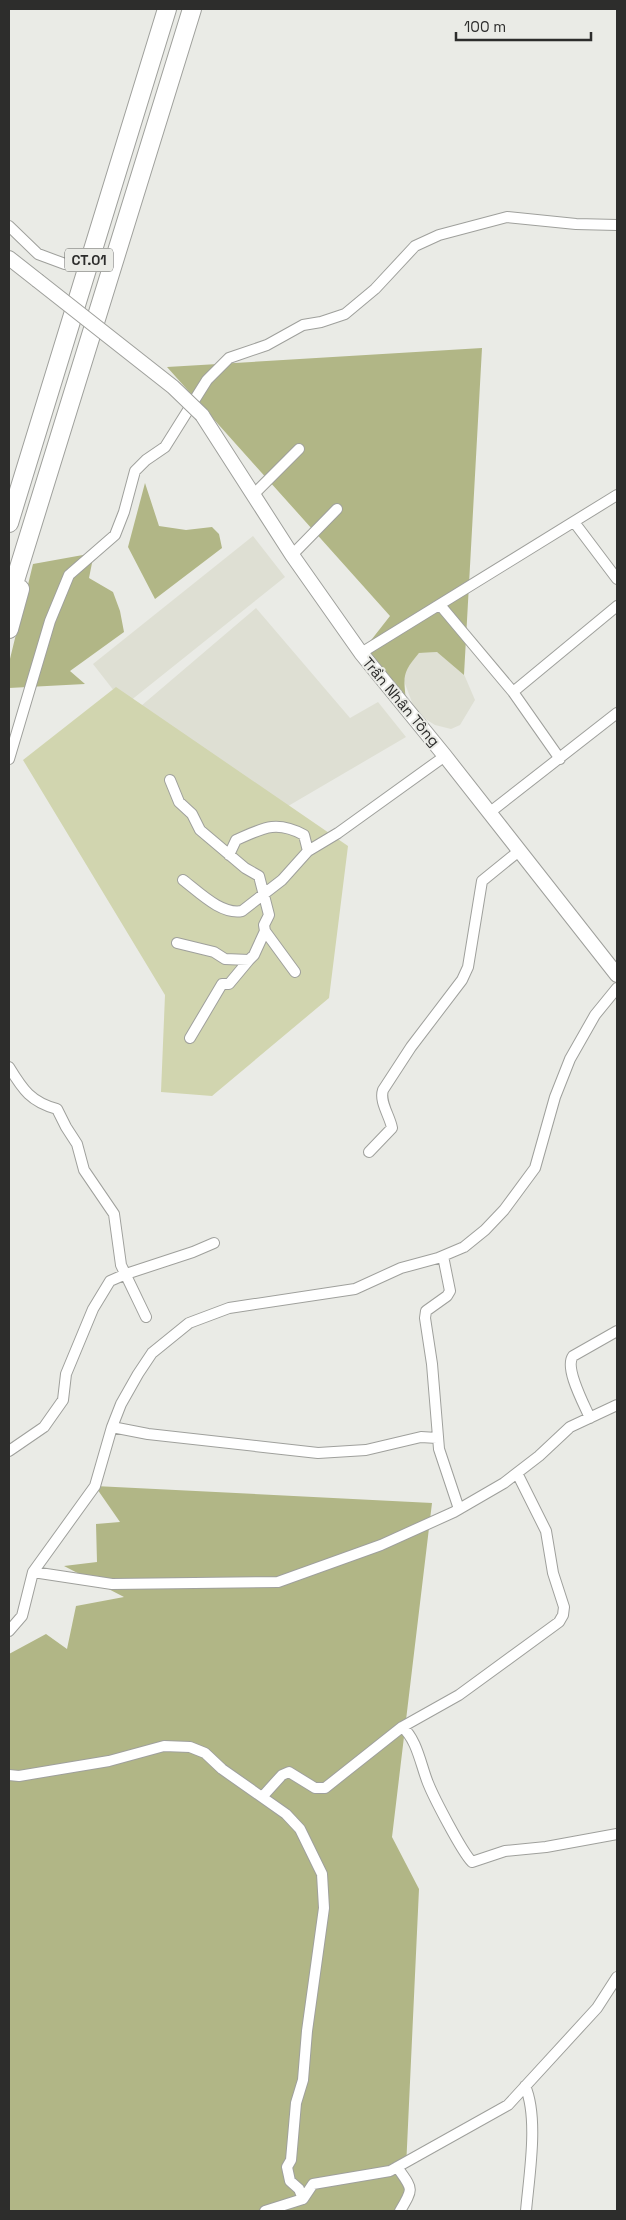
<svg xmlns="http://www.w3.org/2000/svg" width="626" height="2220" font-family="'Space Grotesk',sans-serif">
<rect width="100%" height="100%" fill="#eaebe6"/>
<!-- built -->
<path fill="#dedfd3" d="M253 536 285 577 125 705 93 664Z
M256 608 350 718 378 702 406 737 266 819 141 706Z
M437 652 460 665 475 700 460 725 451 729 435 725 416 713 404 681 406 668 419 653Z"/>
<!-- green -->
<path fill="#d1d5af" d="M116 687 348 846 329 998 212 1096 161 1092 165 995 23 760Z"/>
<!-- forest -->
<path fill="#b1b686" d="M482 348 464 675 437 652 419 653C403 672 403 675 406 700L361 653 390 616 167 367Z
M145 483 159 526 186 530 212 527 219 534 222 548 155 599 128 547Z
M94 553 89 578 113 592 120 611 124 632 70 671 85 684 9 688V663L33 564Z
M95 1486 432 1503 392 1837 419 1889 404 2211H9V1654L46 1634 67 1649 76 1606 124 1597 64 1566 97 1562 96 1524 120 1522Z"/>
<g fill="none" stroke-linecap="round" stroke-linejoin="round">
<defs>
<path id="street" d="M9 226 38 254 65 264
M254 494 299 449
M574 522 617 579
M292 555 337 509
M440 605 513 692 560 759
M361 653 617 495
M513 692 617 606
M9 759 50 621 69 575 115 535 124 512 135 471 146 460 165 447 207 380 229 358 267 345 303 325 321 322 345 314 375 289 415 246 439 235 507 217 576 224 617 225
M170 780 179 802 192 814 200 830 245 868 259 876 269 915 264 925 265 931 295 972
M489 813 617 713
M229 855 236 840C263 828 276 820 304 835L308 851
M183 880C199 892 221 915 242 911L282 880 308 851 338 833 445 756
M177 943 214 952 225 959 249 960 254 955 265 931
M190 1038 222 984H229L249 960
M9 1067C23 1090 31 1102 57 1109L66 1127 77 1144 84 1170 114 1214 121 1265 146 1317
M369 1152 392 1128C390 1116 379 1102 383 1090L411 1047 462 980 468 967 482 881 519 851
M443 1256 450 1291 447 1296 426 1311 425 1318 432 1364 439 1449 459 1509
M590 1418C584 1404 564 1368 573 1356L617 1331
M112 1427 148 1434 318 1453 366 1450 421 1437 437 1438
M9 1451 44 1427 63 1400 66 1374 93 1309 110 1281 126 1274 193 1252 214 1243
M33 1572 112 1584 278 1582 381 1545 454 1512 504 1483 539 1456 570 1427 617 1405
M9 1631 22 1616 33 1572 95 1486 112 1427 121 1404 138 1374 152 1353 189 1323 229 1308 355 1289 401 1268 438 1258 464 1247 485 1230 504 1210 535 1168 555 1097 570 1059 595 1015 617 988
M402 1727C417 1739 421 1766 428 1783 434 1798 462 1852 472 1862L505 1851 546 1847 617 1834
M9 1775 19 1776 109 1761 164 1746 190 1747 205 1753 222 1769 286 1814 300 1829 322 1874 324 1908 307 2031 303 2080 296 2103 291 2160 287 2167 290 2181 299 2189 303 2199
M263 1796 282 1775 289 1772 315 1788H325L402 1727 459 1695 559 1622 563 1615 564 1607 553 1573 546 1531 517 1473
M525 2086C539 2118 529 2176 526 2211
M397 2167C413 2190 414 2187 400 2211
M265 2211 303 2199 313 2184 390 2171 508 2105 597 2008 617 1977"/>
<path id="secondary" d="M9 258 37 280
M202 415 292 555 361 653 445 756 617 975"/>
<path id="highway" d="M9 523 167 9
M9 600 192 9
M9 629 20 589"/>
</defs>
<!-- street casing -->
<use href="#street" stroke="#9fa09c" stroke-width="12"/>
<!-- secondary casing -->
<use href="#secondary" stroke="#9fa09c" stroke-width="16"/>
<!-- highway casing -->
<use href="#highway" stroke="#9fa09c" stroke-width="20"/>
<!-- street -->
<use href="#street" stroke="#fff" stroke-width="10"/>
<!-- secondary -->
<use href="#secondary" stroke="#fff" stroke-width="14"/>
<!-- highway -->
<use href="#highway" stroke="#fff" stroke-width="18"/>
<defs>
<path id="secondary-bridge" d="M37 280 173 387 202 415"/>
</defs>
<!-- secondary-bridge casing -->
<use href="#secondary-bridge" stroke="#9fa09c" stroke-width="16" stroke-linecap="butt"/>
<!-- secondary-bridge -->
<use href="#secondary-bridge" stroke="#fff" stroke-width="14"/>
</g>
<g text-anchor="middle" stroke-width="4" stroke-linejoin="round" paint-order="stroke">
<!-- shield labels -->
<rect fill="#eaebe6" stroke="#666664" stroke-width="1" x="65" y="248.5" width="48" height="23" rx="4"/>
<g font-size="14" font-weight="bold" fill="#2d2d2c">
<text x="89" y="265">CT.01</text>
</g>
<!-- street labels -->
<g font-size="15" fill="#2d2d2c" stroke="#eaebe6">
<text transform="translate(401 702) rotate(50)" y="5">Trần Nhân Tông</text>
</g>
</g>
<!-- border -->
<rect width="626" height="2220" fill="none" stroke="#2d2d2c" stroke-width="20"/>
<!-- scale -->
<path d="M456 32v8h135v-8" fill="none" stroke="#2d2d2c" stroke-width="2.5"/>
<text x="464" y="32" font-size="15" fill="#2d2d2c" stroke="#eaebe6" stroke-width="4" paint-order="stroke">100 m</text>
</svg>
